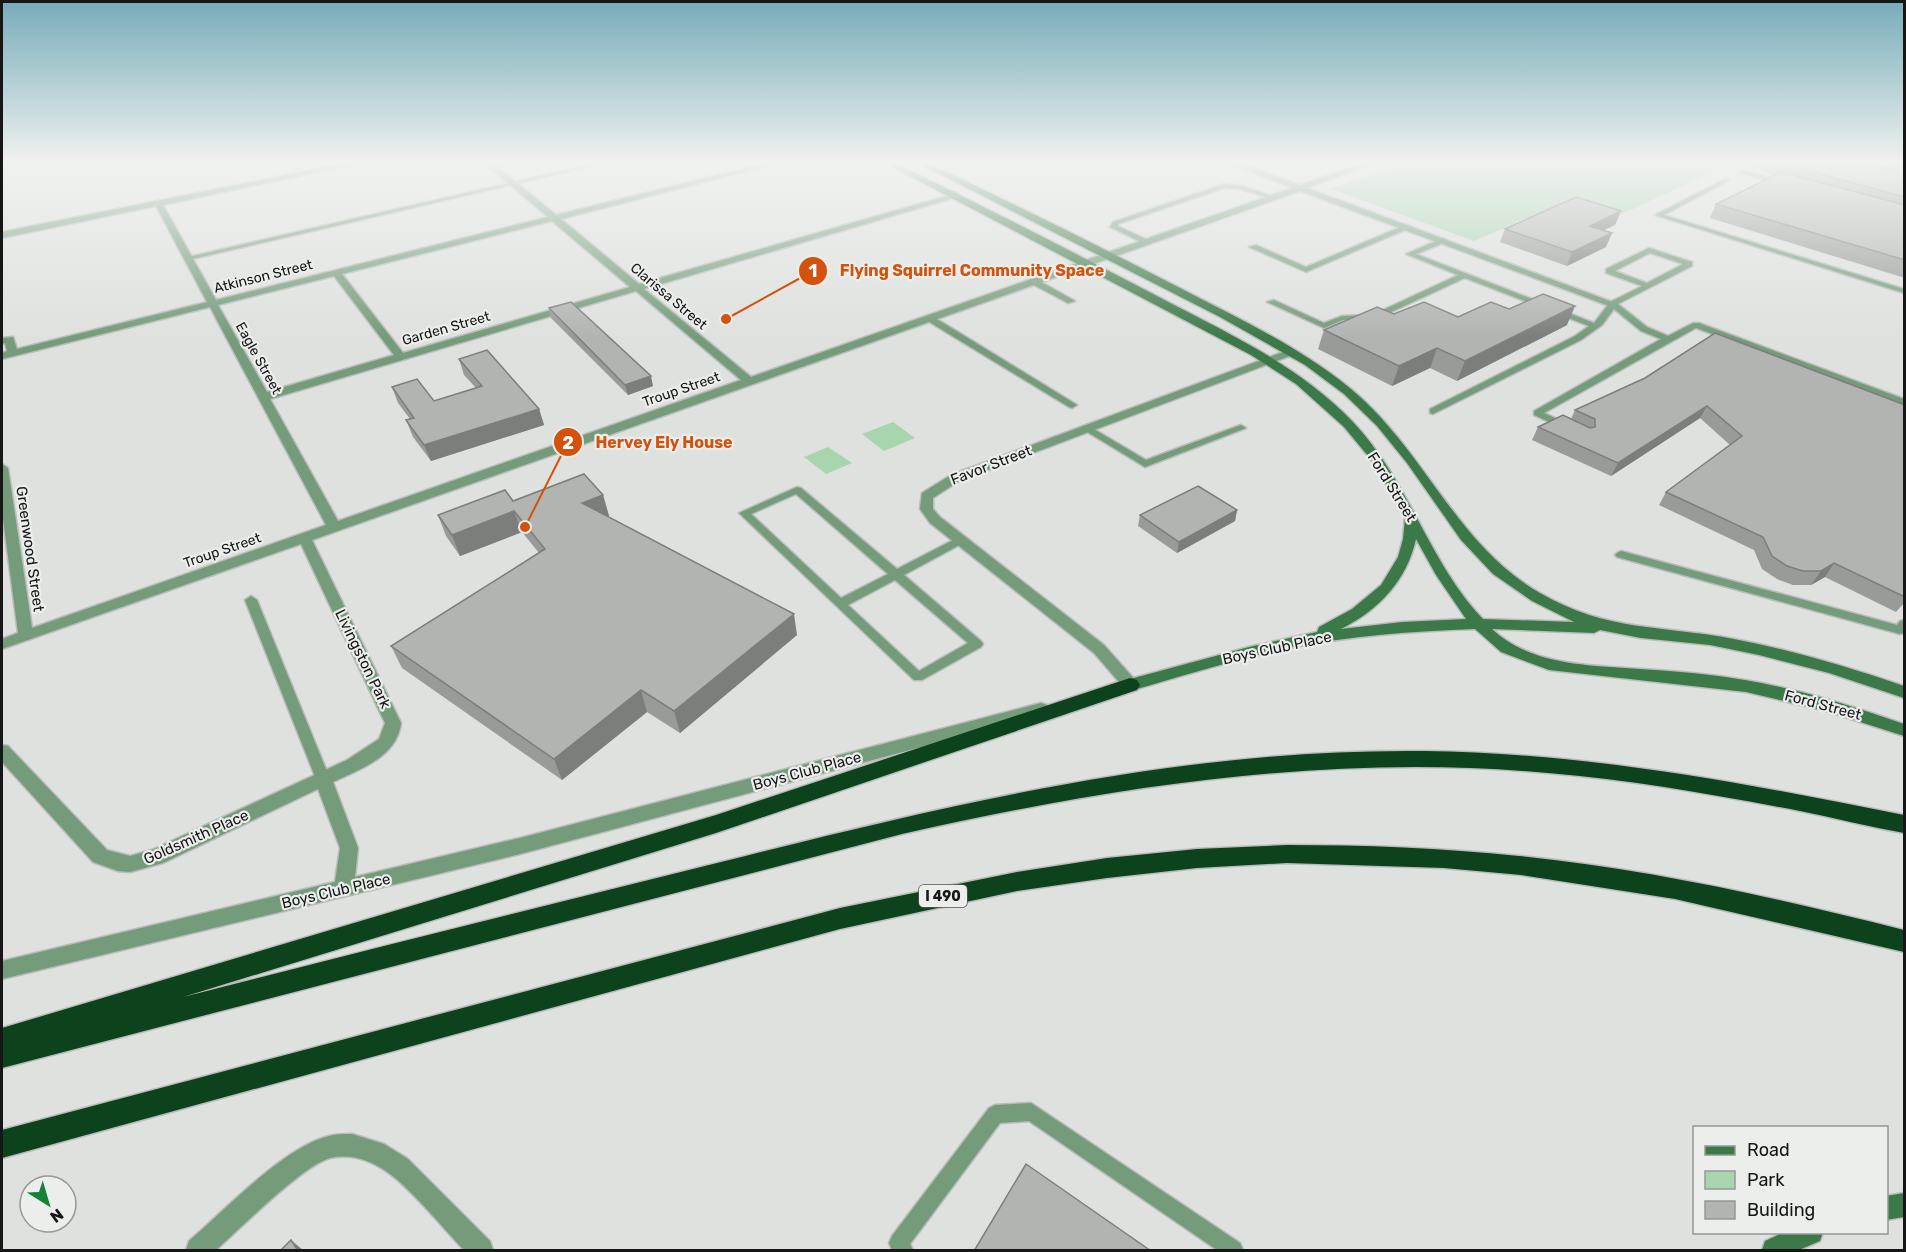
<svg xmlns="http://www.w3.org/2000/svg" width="1906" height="1252" font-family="Rubik,sans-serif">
<rect width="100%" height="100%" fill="#dee1de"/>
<!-- green -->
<path fill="#a8d4ae" d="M1403 163H1732L1622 214 1573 198 1474 241 1331 189Z
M893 422 915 438 884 451 862 434Z
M828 447 852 463 826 474 804 457Z"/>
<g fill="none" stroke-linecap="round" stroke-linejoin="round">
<defs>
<path id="service" d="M596 163H606L188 260 184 258Z
M1742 170 1784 182 1785 183 1782 185 1740 173 1739 172Z
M1725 179 1730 180 1664 215 1904 289V293L1655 215Z
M1224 184 1243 186 1274 197 1271 199 1240 189 1225 188 1118 224V226L1148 240V244H1145L1110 227 1113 222Z
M1405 225 1412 227 1306 272 1249 247 1256 245 1306 267Z
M1443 238 1447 240 1446 242 1416 254 1594 323 1610 302 1642 286 1606 273V269L1649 248 1692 262V266L1618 304 1647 327 1668 336 1693 323H1699L1904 399V405L1696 328 1544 413 1568 424V428H1562L1534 415V411L1661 339 1641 331 1614 309 1602 325 1581 340 1433 414 1430 413V409L1575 336 1589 326 1465 278 1376 319 1343 320 1324 328 1267 302 1274 300 1324 323 1342 316 1372 315 1458 275 1406 254ZM1650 253 1683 264 1647 283 1615 271Z
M1030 279H1036L1075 301 1068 303 1030 283Z
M926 316H932L1077 405 1072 408 1069 407 926 320Z
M1087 425 1146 460 1238 426 1241 425 1246 428 1145 467 1084 430 1082 428Z
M797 487 801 488 897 569 957 538H965L966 540 965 542 904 575 981 641 983 644 981 647 922 680H914L739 513ZM796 494 888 574 841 598 751 514ZM895 580 968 643 919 671 848 605Z
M1621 551 1897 625 1900 621 1904 620V633L1900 634 1617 557 1615 555 1617 553Z
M251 596 257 600 330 779 328 783 323 784 318 783 316 779 245 600Z
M1031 1103 1240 1243 1243 1250H1217L1029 1121 1000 1123 910 1244 913 1250H892L889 1243 892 1236 989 1108 995 1105Z"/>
<path id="minor" d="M346 163H361L163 205 216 300 548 217 484 163H493L556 215 766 163H779L561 219 639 284 957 193V197L644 289 751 377 1292 188 1229 163H1240L1300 185 1363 163H1374L1307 188 1618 304 1609 306 1300 191 312 540 401 723C397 757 360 769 333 782L358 848 355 877 520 838 1041 703 1047 705 1049 709 1047 713 1041 715 520 854 2 979V961L335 882 340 848 318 789 163 863 130 872 118 871 93 862 2 762V745L8 746 107 850 130 856 152 850 347 760 379 739 385 723 301 544 2 649V639L18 633 2 511V464L8 468 32 628 326 525 210 307 2 359V353L7 351 5 343 2 344V338L13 337 17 349 207 302 156 206 2 238V232ZM552 221 630 287 403 353 342 274ZM334 276 394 355 267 392 218 305ZM636 291 741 380 338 521 270 399Z
M1291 349 1296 352 1295 354 959 481 933 498V509L940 517 1104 645 1136 681 1138 685 1136 689 1116 695 1110 693 1108 689 1110 685 1119 682 1094 653 930 523 920 509 922 493 951 475Z
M352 1134 384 1144 408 1159 490 1241 493 1250H464C443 1228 414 1192 390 1174 373 1161 352 1153 330 1158 302 1166 240 1229 216 1250H186L189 1241C225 1210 284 1147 329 1136 336 1134 345 1134 352 1134Z"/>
<path id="secondary" d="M885 163H895C983 206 1071 251 1159 297 1227 333 1299 365 1353 422 1409 481 1429 563 1483 619L1574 622 1532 601 1493 574 1461 540 1407 463 1377 426 1344 394 1305 365 1220 317 918 163H928C1014 204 1099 246 1184 290 1242 320 1301 348 1351 389 1424 449 1457 546 1540 593 1607 632 1662 625 1734 639 1792 650 1849 667 1904 686V698L1829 673 1759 655 1710 645 1641 638 1600 630 1594 633 1492 629C1532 666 1589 665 1640 669 1675 671 1710 674 1745 680 1799 689 1853 706 1904 724V736L1826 711 1746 692 1549 670 1501 652 1475 629C1412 631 1350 636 1289 648 1235 659 1183 676 1130 691L1124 689 1122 685 1124 681 1130 679 1249 647 1317 632 1319 627 1352 609 1381 585 1398 557 1403 539 1405 517 1400 508 1373 462 1344 427 1296 384 1251 355ZM1416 539 1436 575 1466 619 1402 622 1341 629C1379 610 1407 580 1416 539Z
M1904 1193V1217L1886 1220V1196Z
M1784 1232H1823L1820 1241 1799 1250H1762L1765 1241Z"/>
<path id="motorway" d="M1130 678 1137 680 1140 685 1137 690 716 833 183 997C360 952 536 908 713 864 947 805 1181 748 1424 751 1587 753 1745 783 1904 815V833C1870 827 1835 818 1800 811 1716 795 1633 780 1548 773 1330 753 1114 786 902 834L2 1068V1028L716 815Z
M1287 845C1365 845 1442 848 1519 856 1649 869 1777 898 1904 930V952L1675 899 1521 875 1444 868 1287 863 1197 868 1107 878 1017 891 840 929 2 1158V1130L840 908 1017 872 1107 858 1197 849Z"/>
</defs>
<!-- service casing -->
<use href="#service" stroke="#babcba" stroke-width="3"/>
<!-- minor casing -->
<use href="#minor" stroke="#babcba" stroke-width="3"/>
<!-- secondary casing -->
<use href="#secondary" stroke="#babcba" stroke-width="3"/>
<!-- motorway casing -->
<use href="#motorway" stroke="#babcba" stroke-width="3"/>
<!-- service -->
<use href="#service" fill="#749b7a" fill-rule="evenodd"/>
<!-- minor -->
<use href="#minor" fill="#749b7a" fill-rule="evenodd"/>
<!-- secondary -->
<use href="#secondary" fill="#3c7948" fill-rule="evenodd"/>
<!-- motorway -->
<use href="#motorway" fill="#0c431c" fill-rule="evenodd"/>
</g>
<!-- wall -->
<path fill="#989b98" d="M1749 163H1865L1889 169 1890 163H1905V278L1710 218 1716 204 1773 176Z
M1621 211 1615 225 1603 230 1606 247 1567 266 1500 242 1505 229Z
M549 308 653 386 628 395 551 318Z
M1509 309 1567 325 1457 381 1430 368 1392 386 1318 349 1324 330 1394 314 1458 317Z
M459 359 539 409 544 425 431 461 413 437 406 420 410 419 398 403 392 387 434 401 476 388 464 375Z
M1645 378 1905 405V602L1896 612 1825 577 1811 585H1793L1777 579 1762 569 1754 550 1659 505 1666 492 1730 445 1700 418 1611 476 1532 440 1538 427 1571 419 1575 410Z
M603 495 609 516H607L797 635 680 733 647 712 562 780 402 668 391 646 539 553 522 532 460 556 446 536 438 515 513 501Z
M1237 510 1235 521 1177 553 1138 526 1140 515Z"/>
<!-- shaded-wall -->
<path fill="#7c7e7c" d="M1621 211 1615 225 1584 239 1590 226Z
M1612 233 1606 247 1567 266 1572 252Z
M1575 306 1567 325 1457 381 1465 361Z
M1437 348 1430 368 1392 386 1399 366Z
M651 376 653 386 628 395 625 385Z
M1707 406 1700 418 1611 476 1618 463Z
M539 409 544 425 431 461 424 445Z
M603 495 609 516 588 524 582 503Z
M1237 510 1235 521 1177 553 1179 542Z
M514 511 522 532 460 556 452 535Z
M1834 563 1825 577 1811 585 1821 571Z
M794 614 797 635 680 733 674 711Z
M641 690 647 712 562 780 554 759Z
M291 1240 304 1251H298Z"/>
<!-- building -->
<path fill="#b1b4b1" stroke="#7c7e7c" stroke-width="1.5" d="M1780 163H1865L1897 171V163H1905V197Z
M1781 172 1905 205V260L1716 204Z
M1576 197 1621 211 1590 226 1612 233 1572 252 1505 229Z
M1543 294 1575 306 1465 361 1437 348 1399 366 1324 330 1377 307 1394 314 1424 302 1458 317 1491 302 1509 309Z
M571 302 651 376 625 385 549 308Z
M1715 333 1905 405V597L1834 563 1821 571H1803L1787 566 1772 556 1763 537 1666 492 1742 436 1707 406 1618 463 1538 427 1563 415 1590 428 1595 427V419L1575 410 1645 378Z
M487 350 539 409 424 445 406 420 414 418 392 387 417 379 434 401 482 386 459 359Z
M584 474 603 495 582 503 794 614 674 711 641 690 554 759 391 646 545 549 514 511 452 535 438 515 505 490 513 501Z
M1198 486 1237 510 1179 542 1140 515Z
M1026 1164 1151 1251H974Z
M291 1240 298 1251H280Z"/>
<!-- sky -->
<linearGradient id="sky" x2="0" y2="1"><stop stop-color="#76acb9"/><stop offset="0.48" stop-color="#f0f2f0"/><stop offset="1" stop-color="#f0f2f0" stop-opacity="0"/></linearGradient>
<rect width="1906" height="338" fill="url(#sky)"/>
<g text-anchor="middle" stroke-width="4.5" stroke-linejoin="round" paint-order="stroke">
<!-- far-street labels -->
<g font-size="14" fill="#151615" stroke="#ebeeeb">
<text transform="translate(263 276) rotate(-14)" y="5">Atkinson Street</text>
<text transform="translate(669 296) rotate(40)" y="5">Clarissa Street</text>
<text transform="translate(446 328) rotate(-16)" y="5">Garden Street</text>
<text transform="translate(259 358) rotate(61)" y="5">Eagle Street</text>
<text transform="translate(681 389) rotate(-19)" y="5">Troup Street</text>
<text transform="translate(222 550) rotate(-19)" y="5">Troup Street</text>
</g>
<!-- shield labels -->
<rect fill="#ebeeeb" stroke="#555755" stroke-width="1.5" x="919" y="885" width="48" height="22" rx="4.5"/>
<g font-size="14" font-weight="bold" fill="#151615">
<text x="943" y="901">I 490</text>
</g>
<!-- street labels -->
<g font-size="15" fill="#151615" stroke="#ebeeeb">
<text transform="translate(991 465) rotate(-21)" y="5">Favor Street</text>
<text transform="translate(1392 487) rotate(58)" y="5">Ford Street</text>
<text transform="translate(30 549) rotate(82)" y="5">Greenwood Street</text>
<text transform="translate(1277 648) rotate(-12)" y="5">Boys Club Place</text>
<text transform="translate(363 659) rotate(64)" y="5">Livingston Park</text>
<text transform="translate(1823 705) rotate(15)" y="5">Ford Street</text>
<text transform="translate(807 771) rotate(-15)" y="5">Boys Club Place</text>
<text transform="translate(196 837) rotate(-24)" y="5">Goldsmith Place</text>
<text transform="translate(336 891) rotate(-13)" y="5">Boys Club Place</text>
</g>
</g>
<!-- callouts -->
<path fill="none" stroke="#d3520d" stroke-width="2" d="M726 319L813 271M525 527L568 442"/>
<g fill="#d3520d" stroke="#ebeeeb" stroke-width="2">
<circle cx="726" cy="319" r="6"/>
<circle cx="525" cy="527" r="6"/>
<circle cx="813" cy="271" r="15"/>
<circle cx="568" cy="442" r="15"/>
</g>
<g font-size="18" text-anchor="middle" font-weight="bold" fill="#fff">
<text x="813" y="277">1</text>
<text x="568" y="449">2</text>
</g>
<g font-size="16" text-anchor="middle" font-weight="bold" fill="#d3520d" stroke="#ebeeeb" stroke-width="4.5" stroke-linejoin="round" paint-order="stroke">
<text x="972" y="276">Flying Squirrel Community Space</text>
<text x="664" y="448">Hervey Ely House</text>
</g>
<!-- border -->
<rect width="1906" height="1252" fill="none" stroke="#151615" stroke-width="6"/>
<!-- legend -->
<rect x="1693" y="1126" width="195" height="108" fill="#ebeeeb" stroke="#959895" stroke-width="1.5"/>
<rect x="1705" y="1146" width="30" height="9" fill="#3c7948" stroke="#959895" stroke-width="1.5"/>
<text x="1747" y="1156" font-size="18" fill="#151615">Road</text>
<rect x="1705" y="1171" width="30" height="18" fill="#a8d4ae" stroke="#959895" stroke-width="1.5"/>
<text x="1747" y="1186" font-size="18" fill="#151615">Park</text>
<rect x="1705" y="1201" width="30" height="18" fill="#b1b4b1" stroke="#959895" stroke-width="1.5"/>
<text x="1747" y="1216" font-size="18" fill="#151615">Building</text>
<!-- north arrow -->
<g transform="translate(48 1204) rotate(143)"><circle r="28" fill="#ebeeeb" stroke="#959895" stroke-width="1.5"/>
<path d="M0-4.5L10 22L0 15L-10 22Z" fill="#148339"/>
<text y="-9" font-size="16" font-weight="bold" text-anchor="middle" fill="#151615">N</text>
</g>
</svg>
